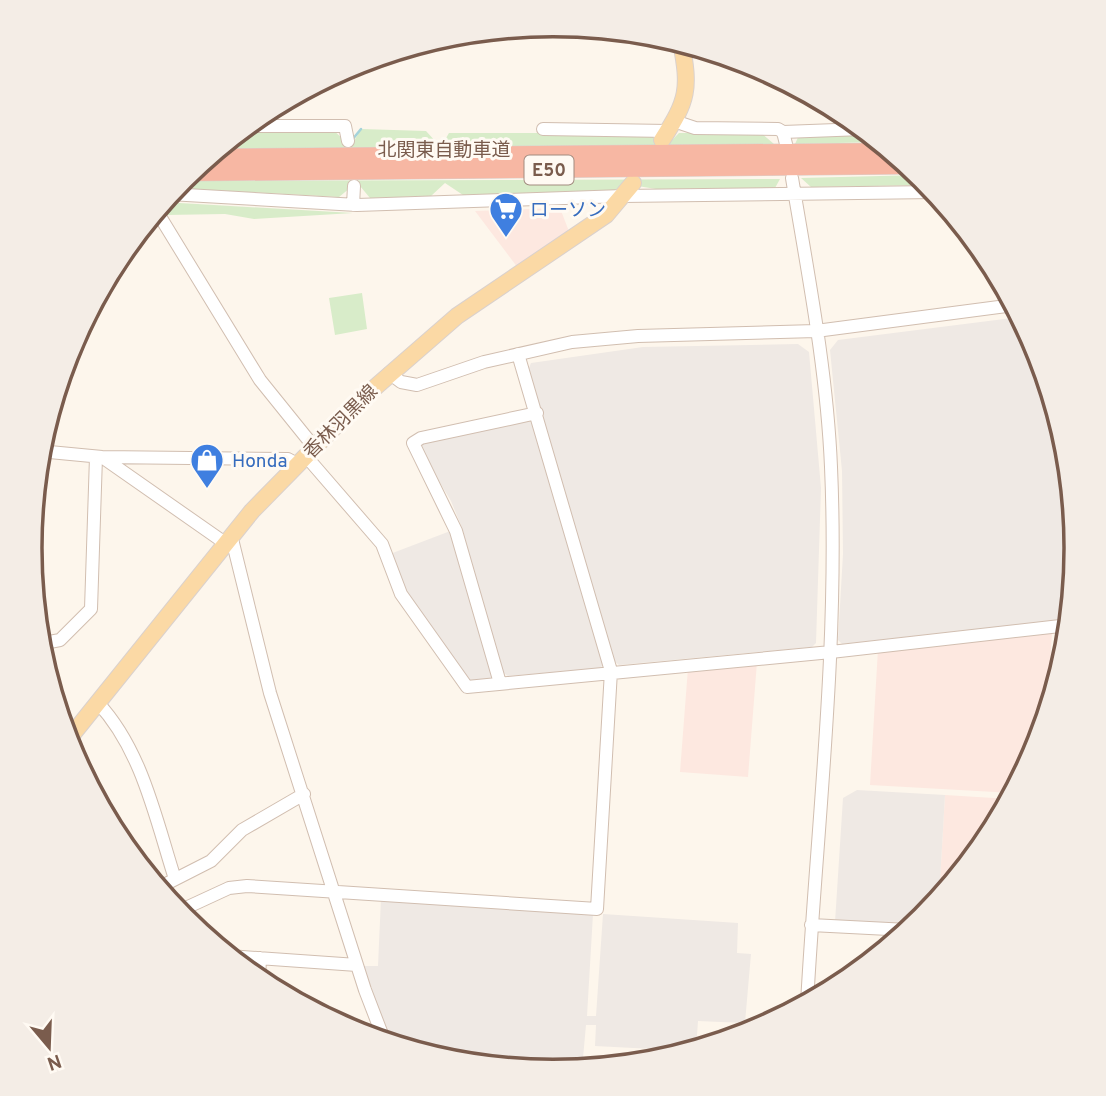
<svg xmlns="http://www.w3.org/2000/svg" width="1106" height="1096" font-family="Overpass,'Noto Sans JP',sans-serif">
<rect width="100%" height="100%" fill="#fdf6ec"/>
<!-- commercial -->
<path fill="#fde8e0" d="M560 208 570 234 518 268 475 211Z
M1052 632 1047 714 1036 749 1013 793 870 785 878 649Z
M757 662 748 777 680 772 688 668Z
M945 795 1010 799 988 839 939 899Z"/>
<!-- industrial -->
<path fill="#efe9e4" d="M1020 317 1037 348 1067 446 1076 548 1069 619 842 644 838 640 843 554 842 471 830 350 838 340Z
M798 344 809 352 821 488 816 643 812 647 619 665 614 661 565 497 529 368 531 363 643 347Z
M528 421 534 424 604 664 600 668 508 676 502 672 462 528 451 501 420 450 422 444Z
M453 530 495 680 469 683 405 591 390 554Z
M857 790 945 795 939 899 912 927 835 922 843 798Z
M381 898 593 914 587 1016H596L603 914 738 923 737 953 751 954 745 1023 698 1021 696 1049 691 1051 595 1046 596 1025H586L582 1069 553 1071 450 1061 389 1043 360 966H378Z"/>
<!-- green -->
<path fill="#d8ecc9" d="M332 129 343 139 354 141 361 129 426 131 437 143H443L449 133H651L657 139 670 142 679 133H761L774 144 218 149 240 131Z
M800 133H868L880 142 795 144Z
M920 175 929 185 811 187 801 178Z
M780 179 775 188 656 189 625 184 615 190 463 195 445 183 431 196 370 198 360 186 350 188 339 197 175 188 180 181Z
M163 202 353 213 254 219 225 214 166 215 160 206Z
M362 293 367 329 335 335 329 298Z"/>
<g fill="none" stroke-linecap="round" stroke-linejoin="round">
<!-- stream -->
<path stroke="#a5d3da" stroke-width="2.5" d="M352 140 361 129"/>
<defs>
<path id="minor" d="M674 121 695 128 778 129 783 132 786 144
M246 126H345L348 141
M543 129 668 131
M783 132 863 129
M792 178C808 274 827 371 831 467 839 646 817 825 807 1003
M169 194 357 205 623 196 935 192
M353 205 354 186
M156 210 260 380 314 447
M389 373 401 382 417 385 484 362 572 342 638 336 816 331 1014 305
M39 451 102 457 288 459 297 464
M305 455 382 544 401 594 467 687 831 652 1069 625
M102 457 225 543
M231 535 270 693 365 990 385 1042
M39 644 60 640 91 609 96 457
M500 683 456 531 413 443 421 438 537 413
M98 703C142 750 156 820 175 879
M158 888 211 861 242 830 304 794
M177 912 229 888 247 886 597 909 611 671 518 354
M811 925 908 930
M229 956 357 965
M259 981 260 958"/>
<path id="major" d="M662 140C688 100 690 89 681 42
M67 741 252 511 364 397 457 316 606 215 633 183"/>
<path id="highway" d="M207 158 891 152
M190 172 908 165"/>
</defs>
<!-- minor casing -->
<use href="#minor" stroke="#d1beb0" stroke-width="14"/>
<!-- major casing -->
<use href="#major" stroke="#dad1cd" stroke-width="18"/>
<!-- highway casing -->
<use href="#highway" stroke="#dad1cd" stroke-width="19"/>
<!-- minor -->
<use href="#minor" stroke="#fff" stroke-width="12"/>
<!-- major -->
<use href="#major" stroke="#fbd9a5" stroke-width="16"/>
<!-- highway -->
<use href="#highway" stroke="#f7b7a3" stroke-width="18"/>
</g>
<!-- icons -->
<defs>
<symbol id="supermarket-pin" viewBox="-11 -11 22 30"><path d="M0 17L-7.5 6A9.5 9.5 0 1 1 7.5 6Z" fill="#3f7fe0" stroke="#fffaf3"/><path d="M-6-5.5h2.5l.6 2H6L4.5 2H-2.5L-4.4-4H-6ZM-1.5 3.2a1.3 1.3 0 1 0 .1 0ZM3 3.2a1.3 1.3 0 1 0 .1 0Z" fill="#fff"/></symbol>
<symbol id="shop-pin" viewBox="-11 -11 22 30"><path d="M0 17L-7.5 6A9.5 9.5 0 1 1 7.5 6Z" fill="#3f7fe0" stroke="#fffaf3"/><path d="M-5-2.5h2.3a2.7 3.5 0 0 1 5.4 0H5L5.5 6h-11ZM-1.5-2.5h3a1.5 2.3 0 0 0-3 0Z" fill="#fff"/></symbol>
</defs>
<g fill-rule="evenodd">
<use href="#supermarket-pin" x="487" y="190" width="38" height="52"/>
<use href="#shop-pin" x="188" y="441" width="38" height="52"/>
</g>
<g text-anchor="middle" stroke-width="6" stroke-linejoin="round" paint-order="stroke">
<!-- shield labels -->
<rect fill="#fffaf3" stroke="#a28b7f" stroke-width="2" x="524.5" y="155.5" width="49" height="29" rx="5"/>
<g font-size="18" font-weight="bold" fill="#7a5c4d">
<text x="549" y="176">E50</text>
</g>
<!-- street labels -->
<g font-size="19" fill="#7a5c4d" stroke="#fffaf3">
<text x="444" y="156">北関東自動車道</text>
<text transform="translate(340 421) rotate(-45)" y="7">香林羽黒線</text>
</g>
<!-- shop labels -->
<g font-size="19" fill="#366cbe" stroke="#fffaf3" text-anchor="start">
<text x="530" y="216">ローソン</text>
<text x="232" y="467">Honda</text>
</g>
</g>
<!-- crop -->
<path d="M0 0H1106V1096H0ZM42 548a511 511 0 1 1 1022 0a511 511 0 1 1-1022 0Z" fill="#f4ede6" fill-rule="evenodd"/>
<path fill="none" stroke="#7a5c4d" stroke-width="3.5" d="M42 548a511 511 0 1 1 1022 0a511 511 0 1 1-1022 0Z"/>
<!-- north arrow -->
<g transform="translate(49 1047) rotate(161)" stroke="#fffaf3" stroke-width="5" paint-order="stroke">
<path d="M0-5L12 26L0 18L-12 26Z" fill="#7a5c4d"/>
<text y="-10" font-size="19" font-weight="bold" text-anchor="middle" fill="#7a5c4d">N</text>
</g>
</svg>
